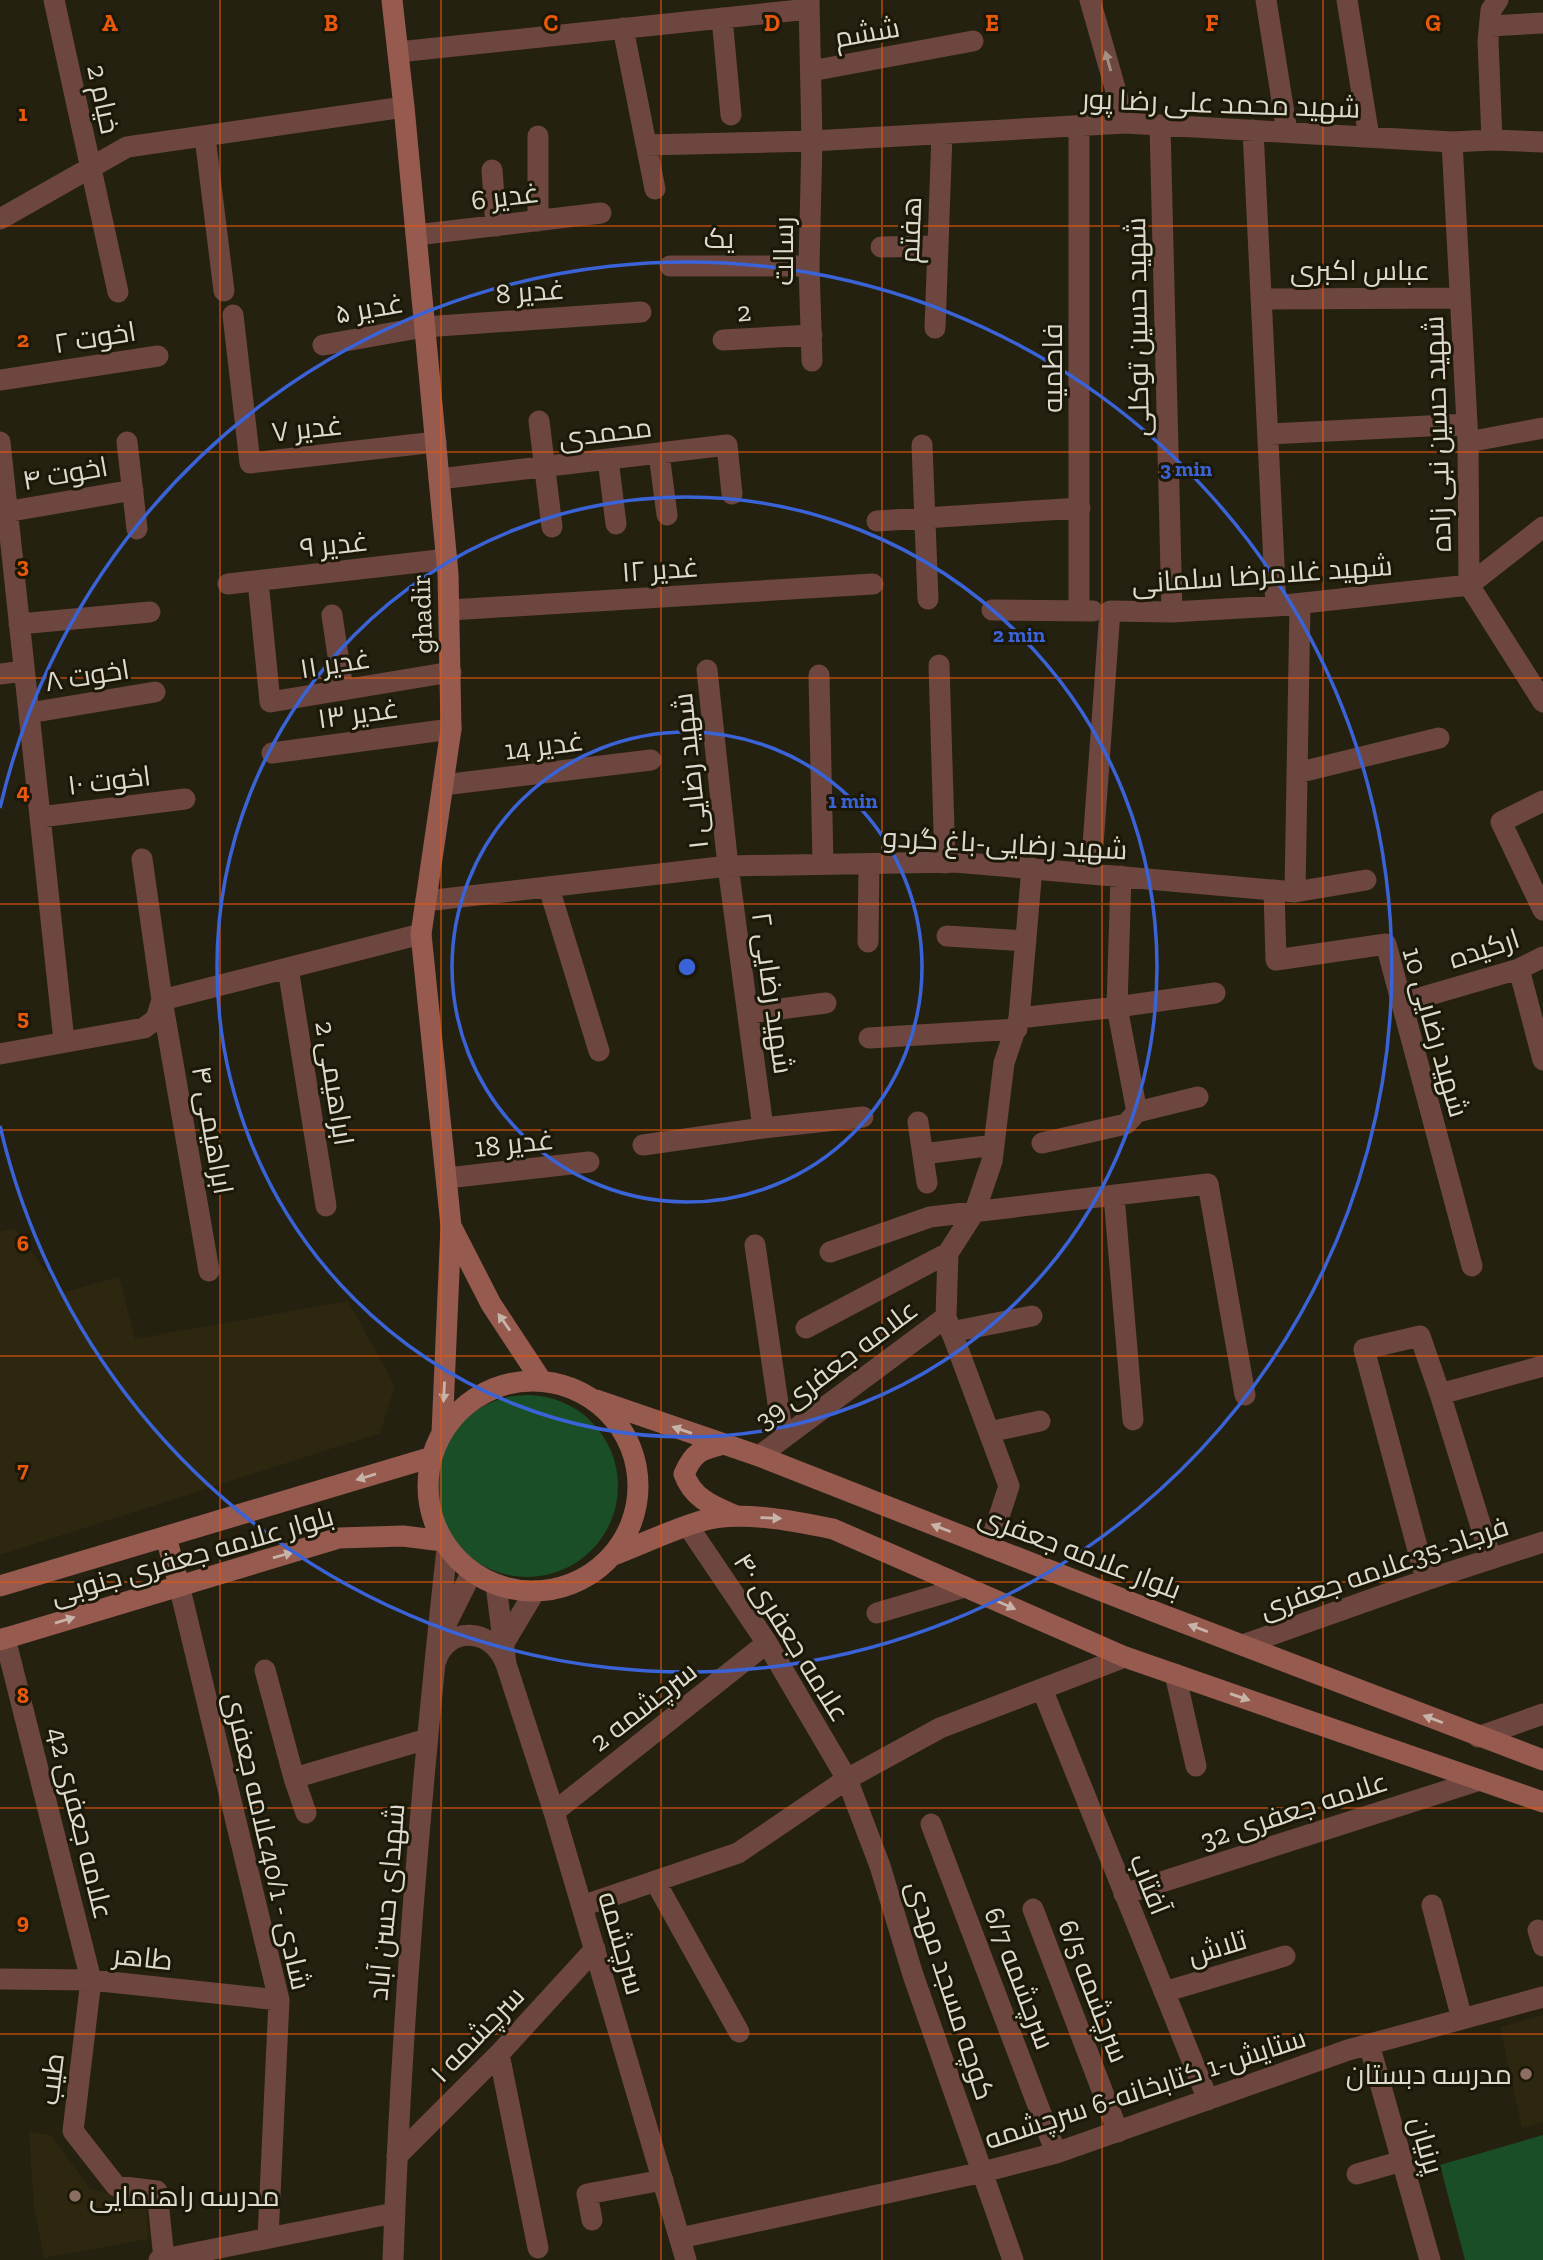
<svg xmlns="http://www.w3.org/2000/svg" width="1543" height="2260" font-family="'Zilla Slab',Cairo,serif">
<rect width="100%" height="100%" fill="#252110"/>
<!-- built -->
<path fill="#2d270f" d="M15 1228 61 1293 119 1277 135 1339 348 1301 395 1386 380 1433 0 1555V1232Z
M1543 2015V2122L1522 2128 1500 2027Z
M29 2131 52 2136 90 2189 146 2204 148 2239 44 2258 34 2207Z"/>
<!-- green -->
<path fill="#1a4e27" d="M436 1486a91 91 0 1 1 182 0a91 91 0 1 1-182 0Z
M1543 2135V2260H1465L1440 2165Z"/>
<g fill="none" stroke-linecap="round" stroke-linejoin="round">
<!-- minor -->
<path stroke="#6d463f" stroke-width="21" d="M54 0 118 292
M809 0 812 141 809 266 812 361
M1090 0 1125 123
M1266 0 1287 132
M1347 0 1369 137
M722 18 731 115
M1490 26 1543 23
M623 28 655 189
M398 52 809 9
M811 71 973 41
M1160 125 1172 612
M1253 130 1276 606
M538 136V221
M205 137 224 291
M1492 140 1488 41 1491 10 1498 0
M1452 142 1468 442 1469 585 1543 702
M646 145 812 141 1125 123 1452 142 1492 140 1543 142
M492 170 496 226
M0 219 127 147 404 107
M416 235 601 213
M881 247 938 246
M670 266H809
M1261 299 1460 298
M233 315 250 463 436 442
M935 328 942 134
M723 340 812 335
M323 345 424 327 641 312
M0 380 158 356
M539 421 552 527
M1268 434 1467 424
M0 442 64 1041
M127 442 137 529
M1468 442 1543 428
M922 445 928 599
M659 454 667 515
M608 459 616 524
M439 479 727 445 732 494
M0 513 133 490
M877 521 1080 508
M258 581 270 702 451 672
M228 584 447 559
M450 610 873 584
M992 610 1093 611
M1079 611V125
M332 615 343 690
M19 624 150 612
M939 665 945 863
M0 674 24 671
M819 675 823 864
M29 713 155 692
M272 753 451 729
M1297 773 1439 738
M443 785 651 760
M1543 801 1501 822 1543 910
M40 817 185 799
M142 859 162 1000 209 1271
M1091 873 1110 611 1172 612 1276 606 1469 585 1543 527
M549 888 599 1051
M1274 890 1276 960 1386 944 1472 1266
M1295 892 1366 880
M426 901 728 866 955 862 1295 892 1300 604
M947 936 1026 941
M868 942 869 864
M288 968 326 1206
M1519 969 1543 1060
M1402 1003 1519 969 1543 957
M749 1013 826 1003
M1019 1018 1117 1007 1121 876
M869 1038 1017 1029
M0 1054 144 1028 156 1019 162 1000 421 934
M1137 1112 1117 1007 1215 993
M918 1122 927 1183
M763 1128 863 1117
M1042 1143 1126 1124 1137 1112 1198 1097
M643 1145 763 1128 728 866 707 670
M923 1154 994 1145
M447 1178 589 1162
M1114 1196 1133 1420
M755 1245 783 1438
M830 1252 930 1217 1208 1184 1245 1395
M806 1328 948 1253
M951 1332 1032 1316
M989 1432 1040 1421
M759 1456 946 1317
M688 1526 767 1643 847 1779 880 1866 913 1975 1013 2260
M989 1547 1009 1486 946 1317 948 1253 975 1211 992 1161 1004 1063 1019 1018 1032 868
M1491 1559 1440 1394 1543 1366
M1426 1580 1364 1349 1420 1336 1440 1394
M179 1585 279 2000 268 2238
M877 1613 965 1587
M5 1638 91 1980 73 2131 116 2186 157 2191 164 2259
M1243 1645 1426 1580 1543 1542
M265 1670 294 1778 306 1813
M1175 1674 1196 1766
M1042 1689 1208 2100
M1478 1737 1543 1714
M294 1778 427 1739
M554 1812 767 1643
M931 1824 1056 2153
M655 1881 739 2032
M1124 1894 1480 1780
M1432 1905 1462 2019
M582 1906 738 1853 847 1779 940 1728 1125 1657
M1033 1909 1118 2132
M1538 1930 1543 1946
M0 1979 91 1980 279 2000
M1164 1992 1285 1956
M1369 2044 1430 2260
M499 2054 538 2248
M397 2156 499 2054 595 1949
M1357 2174 1402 2161
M592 2220 587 2194 663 2180
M680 2238 983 2172 1056 2153 1348 2050 1543 1997
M159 2260 394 2213"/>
<!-- tertiary -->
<path stroke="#6d463f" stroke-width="21" d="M496 1585 506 1664 554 1812 686 2260
M443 1630 472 1572
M504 1643 535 1591
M436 1661C447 1625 492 1628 505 1662
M393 2260C401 2023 421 1785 447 1549"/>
<!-- secondary -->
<path stroke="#975a4f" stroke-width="21" d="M392 0 404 107 448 574 451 729 421 934 451 1226
M428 1486a105 105 0 1 1 210 0a105 105 0 1 1-210 0Z
M596 1400 759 1456 1158 1613 1543 1760
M442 1433 451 1226 491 1304 541 1380
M724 1444C701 1450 694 1451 684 1474 693 1499 713 1506 736 1516
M166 1537 179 1585
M611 1556C640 1545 669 1531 698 1522 736 1509 795 1521 833 1529L1125 1657 1543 1802
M0 1586 432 1457
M0 1640 339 1538 403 1536 443 1541"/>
</g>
<!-- one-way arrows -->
<defs><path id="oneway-solid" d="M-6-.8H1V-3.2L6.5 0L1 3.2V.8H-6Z" transform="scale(1.75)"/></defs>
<use fill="#a49087" href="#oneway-solid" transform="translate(1108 61) rotate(-106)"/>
<g fill="#c7b4a9">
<use href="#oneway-solid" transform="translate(504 1322) rotate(-125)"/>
<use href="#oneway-solid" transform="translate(444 1392) rotate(93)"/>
<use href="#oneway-solid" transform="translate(682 1430) rotate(-161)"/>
<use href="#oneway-solid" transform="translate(366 1477) rotate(163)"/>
<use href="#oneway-solid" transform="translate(771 1518) rotate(2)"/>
<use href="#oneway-solid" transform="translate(941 1528) rotate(-159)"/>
<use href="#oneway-solid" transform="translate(283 1555) rotate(-16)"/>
<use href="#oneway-solid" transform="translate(1006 1605) rotate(24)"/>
<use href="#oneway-solid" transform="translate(65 1620) rotate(-17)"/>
<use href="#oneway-solid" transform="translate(1198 1628) rotate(-159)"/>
<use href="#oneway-solid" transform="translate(1240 1697) rotate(19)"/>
<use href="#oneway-solid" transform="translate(1433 1719) rotate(-159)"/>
</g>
<!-- grid -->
<path fill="none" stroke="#e8590c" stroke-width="2" stroke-opacity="0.55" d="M220 0V2260M441 0V2260M661 0V2260M882 0V2260M1102 0V2260M1323 0V2260M0 226H1543M0 452H1543M0 678H1543M0 904H1543M0 1130H1543M0 1356H1543M0 1582H1543M0 1808H1543M0 2034H1543"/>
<!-- distance rings -->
<g fill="none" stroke="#3a63d7" stroke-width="3.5">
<circle cx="687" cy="967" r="235"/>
<circle cx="687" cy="967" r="470"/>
<path d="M0 808A705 705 0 1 1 0 1126"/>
</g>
<!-- markers -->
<g fill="#8d6e63" stroke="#1c1807" stroke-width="2.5">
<circle cx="1526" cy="2074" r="7"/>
<circle cx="75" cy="2196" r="7"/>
</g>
<g text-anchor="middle" stroke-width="6" stroke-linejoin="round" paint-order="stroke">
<!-- street labels -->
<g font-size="28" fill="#dcdacf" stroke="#1c1807">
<text transform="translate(867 32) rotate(-10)" y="10">ششم</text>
<text transform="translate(104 99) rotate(78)" y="10">2 خیام</text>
<text transform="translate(1221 103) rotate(2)" y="10">شهید محمد علی رضا پور</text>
<text transform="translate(505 196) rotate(-7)" y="10">غدیر 6</text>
<text transform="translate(910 230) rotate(-88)" y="10">هفتم</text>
<text x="719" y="248">یک</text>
<text transform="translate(783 251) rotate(-90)" y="10">رسالت</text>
<text x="1360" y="280">عباس اکبری</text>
<text transform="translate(530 291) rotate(-4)" y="10">غدیر 8</text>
<text transform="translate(369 308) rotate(-10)" y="10">غدیر ۵</text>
<text transform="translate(744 311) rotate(-4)" y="10">2</text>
<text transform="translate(1137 327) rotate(-91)" y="10">شهید حسین توکلی</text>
<text transform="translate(95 337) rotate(-9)" y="10">اخوت ۲</text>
<text transform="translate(1052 368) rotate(-90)" y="10">فاطمیه</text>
<text transform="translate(307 428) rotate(-6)" y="10">غدیر ۷</text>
<text transform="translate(605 432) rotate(-7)" y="10">محمدی</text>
<text transform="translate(1437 434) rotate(-92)" y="10">شهید حسین نبی زاده</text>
<text transform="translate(65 473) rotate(-10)" y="10">اخوت ۴</text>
<text transform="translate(334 544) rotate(-6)" y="10">غدیر ۹</text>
<text transform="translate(660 569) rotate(-4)" y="10">غدیر ۱۲</text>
<text transform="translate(1262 574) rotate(-4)" y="10">شهید غلامرضا سلمانی</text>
<text transform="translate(421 614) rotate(-92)" y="10">ghadir</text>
<text transform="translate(335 663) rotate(-9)" y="10">غدیر ۱۱</text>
<text transform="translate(87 675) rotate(-9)" y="10">اخوت ۸</text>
<text transform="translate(358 713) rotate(-8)" y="10">غدیر ۱۳</text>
<text transform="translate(544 745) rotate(-7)" y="10">غدیر 14</text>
<text transform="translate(690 771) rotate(-96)" y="10">شهید رضایی ۱</text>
<text transform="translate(109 780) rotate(-7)" y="10">اخوت ۱۰</text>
<text transform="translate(1005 843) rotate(3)" y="10">شهید رضایی-باغ گردو</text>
<text transform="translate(1484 948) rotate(-18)" y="10">ارکیده</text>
<text transform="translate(773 993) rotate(82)" y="10">شهید رضایی ۲</text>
<text transform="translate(1436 1032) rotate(74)" y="10">شهید رضایی 10</text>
<text transform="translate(335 1083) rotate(81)" y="10">ابراهیمی 2</text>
<text transform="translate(213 1130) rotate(80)" y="10">ابراهیمی ۴</text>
<text transform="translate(514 1143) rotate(-6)" y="10">غدیر 18</text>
<text transform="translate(836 1364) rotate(-37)" y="10">علامه جعفری 39</text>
<text transform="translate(1080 1552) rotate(21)" y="10">بلوار علامه جعفری</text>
<text transform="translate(192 1555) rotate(-16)" y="10">بلوار علامه جعفری جنوبی</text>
<text transform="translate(1384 1567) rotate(-19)" y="10">فرجاد-35علامه جعفری</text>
<text transform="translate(792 1637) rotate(58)" y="10">علامه جعفری ۴۰</text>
<text transform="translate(643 1706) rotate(-38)" y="10">سرچشمه 2</text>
<text transform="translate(1294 1810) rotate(-18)" y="10">علامه جعفری 32</text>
<text transform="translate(81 1823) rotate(76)" y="10">علامه جعفری 42</text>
<text transform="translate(268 1841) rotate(77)" y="10">شادی - 40/1علامه جعفری</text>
<text transform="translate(1150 1884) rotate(68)" y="10">آفتاب</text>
<text transform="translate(386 1902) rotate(-85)" y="10">شهدای حسن آباد</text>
<text transform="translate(622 1943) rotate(74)" y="10">سرچشمه</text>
<text transform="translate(1217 1947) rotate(-17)" y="10">تلاش</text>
<text transform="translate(143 1957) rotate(6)" y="10">طاهر</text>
<text transform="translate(1020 1978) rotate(69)" y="10">سرچشمه 6/7</text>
<text transform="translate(951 1990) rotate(72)" y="10">کوچه مسجد مهدی</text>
<text transform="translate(1094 1991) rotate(69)" y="10">سرچشمه 6/5</text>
<text transform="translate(477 2034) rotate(-46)" y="10">سرچشمه ۱</text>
<text transform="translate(51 2079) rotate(-83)" y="10">طیب</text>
<text transform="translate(1145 2088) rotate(-18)" y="10">ستایش-1 کتابخانه-6 سرچشمه</text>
<text transform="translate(1427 2145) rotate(74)" y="10">پرنیان</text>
</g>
<!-- poi labels -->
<g font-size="28" fill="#dcdacf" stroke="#1c1807" text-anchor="end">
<text x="1512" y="2084">مدرسه دبستان</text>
<text x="89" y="2206" text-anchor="start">مدرسه راهنمایی</text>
</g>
</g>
<g font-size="23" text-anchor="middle" font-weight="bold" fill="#e8590c" stroke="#1c1807" stroke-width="6" stroke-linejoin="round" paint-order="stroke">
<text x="110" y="31">A</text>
<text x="331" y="31">B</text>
<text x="551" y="31">C</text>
<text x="772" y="31">D</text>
<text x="992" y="31">E</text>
<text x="1212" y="31">F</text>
<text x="1433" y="31">G</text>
<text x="23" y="121">1</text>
<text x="23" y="347">2</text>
<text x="23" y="573">3</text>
<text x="23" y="799">4</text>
<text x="23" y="1025">5</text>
<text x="23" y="1251">6</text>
<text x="23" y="1477">7</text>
<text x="23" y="1703">8</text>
<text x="23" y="1929">9</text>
</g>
<circle cx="687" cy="967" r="10" fill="#3a63d7" stroke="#1c1807" stroke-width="3.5"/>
<g font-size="21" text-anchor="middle" font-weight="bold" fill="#3a63d7" stroke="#1c1807" stroke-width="6" stroke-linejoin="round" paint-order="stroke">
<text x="1186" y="476">3 min</text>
<text x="1019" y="642">2 min</text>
<text x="853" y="808">1 min</text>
</g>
</svg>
